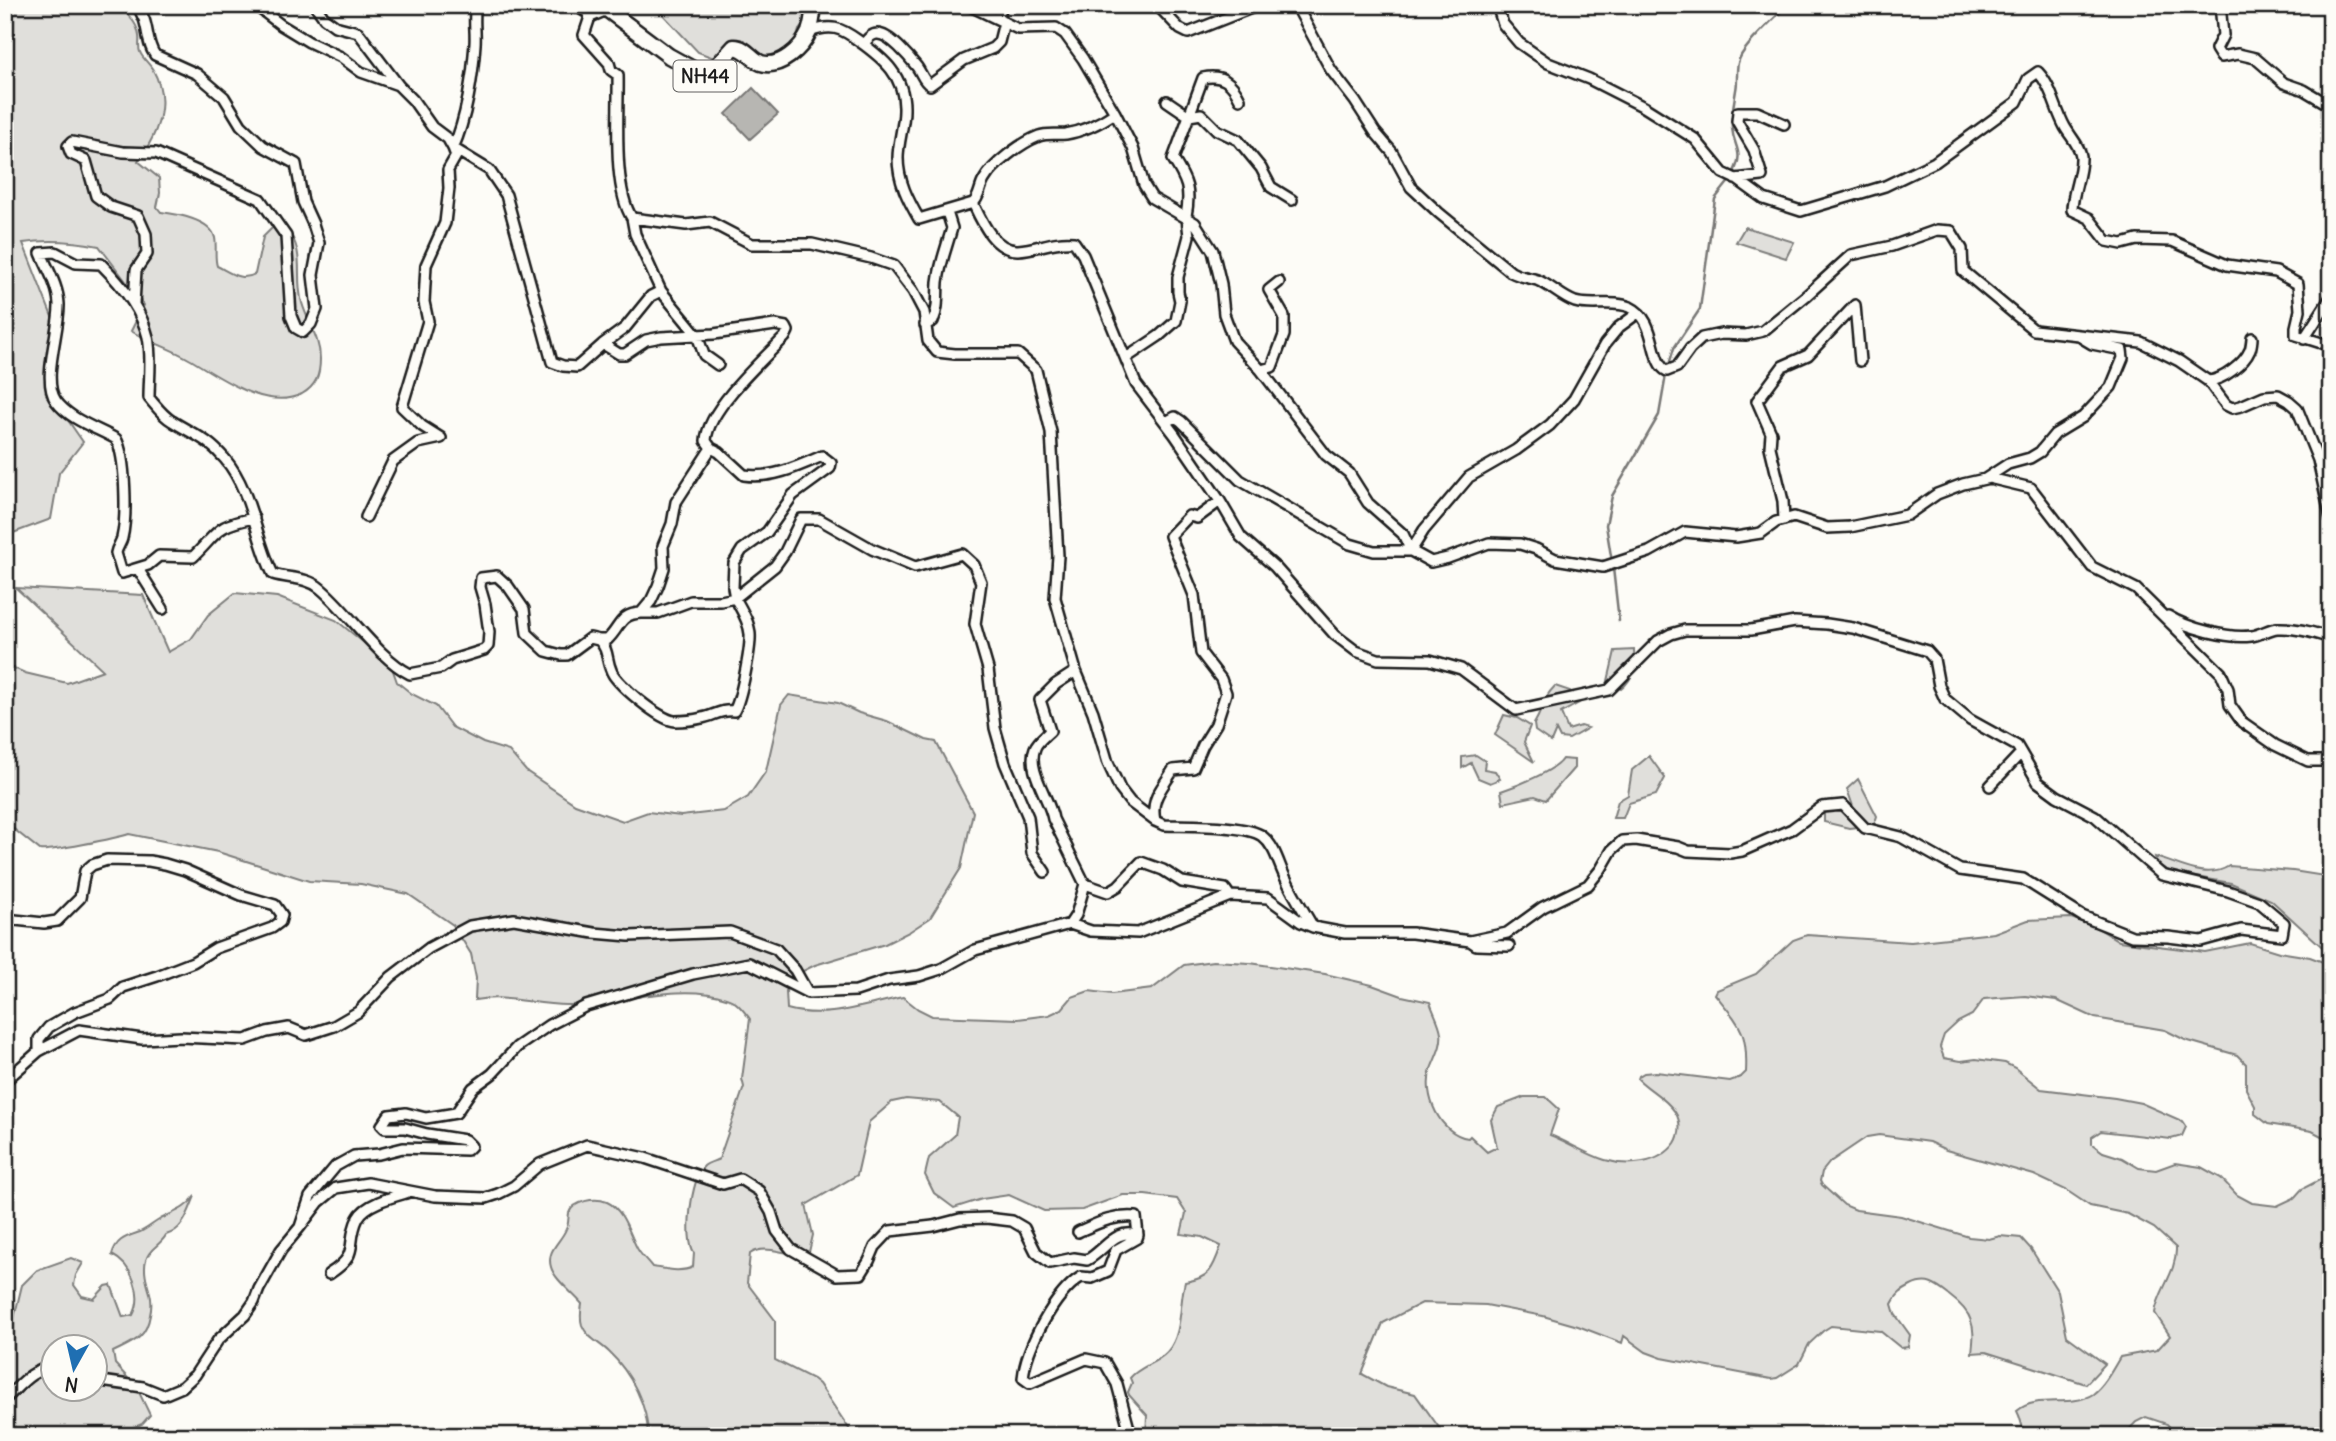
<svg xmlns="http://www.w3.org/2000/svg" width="2336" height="1441" font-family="Delius,sans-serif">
<rect width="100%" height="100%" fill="#fdfcf7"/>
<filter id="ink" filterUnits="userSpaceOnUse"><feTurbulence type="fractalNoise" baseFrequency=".0143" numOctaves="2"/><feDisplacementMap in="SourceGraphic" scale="14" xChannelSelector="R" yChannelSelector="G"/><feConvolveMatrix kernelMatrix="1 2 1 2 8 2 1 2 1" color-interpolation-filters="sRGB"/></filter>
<g filter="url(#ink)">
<!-- green -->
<path fill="#e0dfdb" stroke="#7e7e7c" stroke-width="2" fill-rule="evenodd" d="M5 5H118C128 16 137 21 139 36 140 40 138 48 140 52 142 58 150 64 153 70 171 102 158 134 138 161L159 178 160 193 157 207 161 212C175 214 211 219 215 238 217 247 214 256 217 266 231 273 241 282 255 274L263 237 275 225 286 227C307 255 294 273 302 303 308 323 320 338 320 359 320 375 316 386 302 394 265 412 219 376 189 359 170 348 149 342 131 331L144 305 99 246C74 241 49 239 23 243L56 327 47 390 83 442 59 473 51 519 5 536Z
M654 5H808L807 21 799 30 796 40 781 53 765 60 734 39 714 58 698 52Z
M1745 227 1794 242 1786 258 1736 242Z
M16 588 143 595 168 652 191 639 208 615 235 593 277 597 336 620 391 665 397 682 412 694 436 706 452 727 483 743 509 751 526 771 575 804 623 821 648 812 681 816 724 811 748 797 766 771 781 705 789 695 838 703 859 713 887 721 926 740 936 742 973 812 961 868 930 918 909 932 885 944 815 965 797 974 786 991 787 1009C828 1020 863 1005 903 997L918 1009 932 1016 1018 1019 1049 1015 1062 1009 1072 997 1089 991 1112 994 1152 989 1184 965 1213 961 1250 963 1325 974 1372 985 1402 996 1430 1002C1433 1012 1440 1023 1441 1033 1443 1045 1435 1058 1431 1069 1422 1095 1440 1134 1468 1138L1470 1136 1487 1152 1497 1147 1491 1120 1498 1107 1524 1097H1546L1559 1109 1550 1135C1568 1142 1586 1154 1605 1160 1628 1167 1660 1164 1675 1143 1681 1133 1681 1121 1675 1112 1666 1098 1650 1091 1638 1079L1639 1076 1644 1073 1656 1072 1730 1081 1741 1077 1746 1072C1748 1031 1740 1025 1715 994L1717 990 1756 974 1793 940 1807 935 1911 942 1994 933 2028 920 2071 918 2096 927 2119 941 2205 952 2250 943 2279 952 2310 957 2331 965V1141L2312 1131 2268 1124 2255 1114V1106L2246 1089V1064L2237 1055 2185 1040 2165 1030 2095 1018 2056 1000 2025 996 1984 999 1972 1015 1958 1022 1944 1035 1940 1047 1944 1058 1961 1061 1976 1059 2005 1063 2015 1068 2041 1089 2115 1098 2141 1103 2182 1121 2186 1127 2182 1136 2171 1139 2101 1131 2092 1137V1144L2103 1152 2122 1158 2139 1168 2156 1170 2175 1163 2201 1167 2221 1178 2237 1195 2252 1203 2277 1206 2294 1198 2302 1189 2331 1174V1436H2304L2292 1432 2287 1436H2178L2167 1424 2146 1417 2136 1422 2123 1436H2027C2021 1428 2022 1420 2017 1411 2037 1393 2070 1409 2093 1394 2104 1386 2113 1369 2120 1357L2157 1350 2170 1336 2155 1313C2158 1291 2177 1272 2176 1248L2154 1228 2128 1214 2090 1206 2066 1190 2034 1175 1946 1150 1929 1142 1879 1135 1867 1137 1830 1162 1822 1172 1820 1181 1822 1185 1844 1205 1856 1210 1901 1216 1969 1237 1989 1239 2000 1236 2021 1238 2031 1249 2058 1292 2067 1336 2105 1364 2086 1384 1986 1352 1972 1353C1973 1342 1975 1331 1971 1321 1968 1311 1958 1302 1950 1296 1936 1285 1928 1278 1911 1286 1901 1291 1897 1294 1892 1304L1895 1314 1910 1335 1908 1347 1901 1348 1880 1331 1831 1326 1823 1331 1809 1344 1799 1364 1777 1378 1771 1379 1662 1358 1646 1352 1624 1336 1622 1343 1578 1326 1543 1316 1486 1305 1422 1303 1383 1323 1362 1374 1386 1387 1415 1394 1445 1436H1146L1147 1415 1129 1395 1128 1392 1132 1383 1130 1378C1139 1367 1157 1363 1167 1352 1183 1334 1179 1304 1185 1282 1210 1278 1213 1269 1221 1246L1202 1237 1181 1234 1186 1213 1177 1199 1145 1195H1123L1082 1210 1044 1211 1009 1195 982 1199 954 1208 934 1193 925 1175 929 1158 955 1135 958 1117 940 1102 906 1099 892 1102 869 1122 857 1175 806 1205 813 1235 809 1252C790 1259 767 1242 750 1254L747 1283 775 1320V1360L813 1379 819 1384 854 1436H648C648 1406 631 1373 609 1352 600 1343 587 1338 582 1325 580 1319 581 1310 582 1304 573 1293 554 1279 551 1267 546 1250 561 1242 566 1229 569 1224 568 1218 569 1213 573 1201 595 1197 607 1202 623 1209 629 1232 636 1246 639 1254 647 1260 652 1267 666 1269 681 1273 693 1267L694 1253C684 1239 691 1179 704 1166 707 1163 715 1161 719 1159L744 1087 742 1079 750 1019C743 1010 737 1001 726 998 680 982 614 1005 566 1005 535 1005 505 994 475 1000L476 978 471 954 453 925 408 894 361 884 309 881 218 852 129 834C117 838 48 852 40 850L5 822V664L25 673 67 683 103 670Z
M1634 650C1635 667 1635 677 1621 689L1608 681 1615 651Z
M1555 686 1570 691 1579 703 1561 713 1568 730 1581 726 1588 728 1569 739 1560 738 1556 730 1551 742 1535 731 1534 724C1544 708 1541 700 1555 686Z
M1504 715 1517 718 1530 726 1524 742 1534 762 1495 735Z
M1476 755 1485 761 1484 769 1495 771 1500 779 1490 783 1478 778 1471 763 1462 768V757Z
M1649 756 1665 778 1656 795 1629 803 1623 818H1613L1618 801 1628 795 1632 770Z
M1562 759 1574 760V768L1546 800 1535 796 1503 803 1501 791C1516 786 1555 771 1562 759Z
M1858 779 1877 816 1874 825 1849 828 1824 822V811L1837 807 1855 812 1847 789Z
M2155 857C2178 863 2206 881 2229 866L2293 871 2331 877V955L2271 900 2231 883 2172 873 2157 864Z
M195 1196C188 1212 184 1230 166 1235 161 1245 149 1248 146 1260 143 1271 147 1283 150 1293 152 1301 152 1307 150 1315 146 1339 133 1342 113 1352L115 1364 137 1388 150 1415 142 1424 112 1436H5V1347L9 1339 22 1285 37 1270 71 1258 83 1263 76 1275 74 1285 82 1296 94 1299 106 1286 111 1285 123 1317 133 1315C144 1295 132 1265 112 1255 116 1239 126 1237 140 1232 147 1229 152 1224 159 1220 173 1212 185 1210 195 1196ZM52 1346H94V1388H52Z"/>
<!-- water -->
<path fill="#b7b6b2" stroke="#797876" stroke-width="2" d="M753 88 778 114 750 139 726 114Z"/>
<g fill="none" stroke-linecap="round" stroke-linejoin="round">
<!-- stream -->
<path stroke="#797876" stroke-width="2.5" d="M1733 174C1745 151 1734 149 1732 128 1731 115 1734 103 1736 90 1738 81 1736 72 1738 63 1741 47 1775 19 1787 5
M1668 368 1674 348 1700 309 1715 199 1730 180
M1611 556 1606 525 1612 496 1659 415 1666 375
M1613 568 1619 621"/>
<defs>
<path id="minor" d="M255 5 281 25 309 42 341 57 361 72 398 85
M315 5 324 18 335 26 358 32 399 86 413 100 432 127 448 139 453 148 489 170 506 195 552 362 563 366 577 367 603 344
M968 5 1018 29 1056 28 1065 34 1083 59 1115 113 1133 148 1144 185 1152 198 1195 223 1213 251 1221 284 1224 314 1234 341 1261 370 1326 455 1349 473 1368 503 1403 534 1411 551
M1157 5 1180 29 1188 33 1259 5
M1296 5 1331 70 1355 101 1375 132 1392 152 1411 187 1439 213 1511 272C1520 277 1527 277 1537 280 1550 285 1561 297 1575 302 1592 307 1614 300 1630 307 1658 320 1649 362 1667 371L1677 367 1690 349 1702 338 1721 334 1746 335 1763 331 1807 295 1851 255 1892 246 1937 230 1951 231 1962 249 1963 271 2034 330 2141 342 2179 361 2208 381 2226 405 2232 408 2241 406 2264 396 2278 395 2289 401 2297 408 2318 460 2331 519
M1497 5 1503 24 1519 43 1548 63 1589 79 1644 107 1695 139 1723 173 1738 180 1764 199 1801 211 1885 186 1935 162 2017 102 2028 79 2038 72C2052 87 2055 109 2065 127 2070 136 2080 146 2081 156 2082 174 2072 192 2072 210L2089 218 2107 241 2122 244 2137 240 2172 241 2227 265 2276 272 2298 284 2300 310 2296 327V335L2331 346
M2220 5 2223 35 2216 49 2221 57 2238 54 2255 58 2284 83 2304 90 2331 106
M591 14 584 35 609 63 611 70 618 75C619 113 612 187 632 218L686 225 710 222 752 244H812L871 258 894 266 913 291 924 312 928 341 937 352 955 354H1018L1036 370 1051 432 1058 556 1055 598 1076 671 1093 712 1108 763 1120 789 1130 802 1155 821 1164 825C1185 826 1246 824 1262 836 1276 847 1278 864 1286 879 1294 896 1304 911 1313 927
M997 18 1003 5
M863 44C867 40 871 34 877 34 889 33 910 58 917 67 922 74 923 81 930 85L964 60 993 48 999 42 1004 22
M1167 101 1189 116 1201 114 1217 130 1238 140 1261 168 1271 187 1292 200
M1735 179 1762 176 1754 150 1737 121 1738 112H1757L1784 124
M973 203C980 197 979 188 984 180 993 164 1021 143 1039 136 1047 133 1057 135 1066 134 1085 131 1100 123 1115 113
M1186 216C1191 190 1187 181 1173 159L1203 78C1222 74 1232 82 1240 99
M632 218 635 234 661 291 697 335 704 355 718 365
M134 304 136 270 147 254 146 234 138 216 111 207 96 196 86 161 71 154 68 146 72 142 123 152 156 153 260 199 286 236 291 316 296 328 303 332 311 324 317 309 313 275 319 243 313 224 303 202 296 164 263 146 241 125 224 97 197 74 155 55C144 40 151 23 136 5
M925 325 933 321C939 308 937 296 938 282 940 263 947 246 952 228L947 212
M2304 339 2331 297
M1126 358 1159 336 1176 321 1180 301 1178 292V277L1189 236 1187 218
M1261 370 1272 367 1284 335V316L1269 290 1279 282
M2208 381C2223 380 2244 364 2250 350 2251 348 2252 340 2252 338
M1166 422 1175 417 1181 421 1240 480 1350 544 1374 551H1411L1431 562 1448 558 1489 543 1520 544 1536 549 1555 559 1603 567 1649 552 1685 532 1736 537 1761 533 1776 522 1794 517 1827 528 1850 527 1907 515 1937 494 1963 484 1989 478 2031 488 2092 567 2136 589 2221 673 2228 689 2230 705 2242 722 2275 745 2308 761H2331
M1985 479 2008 464 2030 458 2040 452 2055 434 2083 417 2111 387 2123 358 2122 350 2092 344 2082 338
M366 517 393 461 418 443 441 438 422 426 402 407 428 321 424 302 426 265 445 223 449 188 448 170 456 156 453 148C466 120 473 76 475 44 476 31 473 19 476 5
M254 518C214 526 220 531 193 557L159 556 148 565 122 573 116 553C117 547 121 543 122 538 127 518 126 456 116 439 97 428 70 420 56 401 41 380 60 330 59 304 58 286 48 270 41 253L55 252 76 263 101 264C121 284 141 308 148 337 152 357 149 378 149 398 156 406 163 416 172 421 194 435 206 437 225 459 252 491 255 538 273 574 289 579 307 577 320 588 348 611 378 658 410 674L441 668 452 660 484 650 488 646 489 632 485 604 480 587 481 578 497 576 508 586 524 609 527 633 546 651 561 655H567L590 638 599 640C609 650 606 659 611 670 615 683 661 721 675 721 683 721 694 720 702 718 714 716 721 709 734 711 741 700 751 648 750 634 749 621 741 609 735 598L775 566 785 552 801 519H819L872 549 915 567 962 554 974 565 981 582 975 624 988 669 995 728 1005 763 1028 817 1032 853 1045 872
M1784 520 1783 501 1770 447 1771 433 1757 401 1783 366 1808 355 1855 305 1860 361
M1411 551 1424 530 1469 477 1516 450 1550 425 1574 399 1605 344 1619 327 1638 313
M138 569 163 609
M641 613H658L691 601H721L735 598 733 587 734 563 742 550 767 532 793 495 830 468 831 463 822 456C797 467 771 479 744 475L719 452 711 448 706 441C707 410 763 359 785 337L788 331 786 327 775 325 714 334 661 337 646 340 625 354H619L603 344 625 328 651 296 661 291
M2168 616C2187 628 2228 639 2251 636 2260 635 2269 629 2277 628 2295 627 2314 633 2331 638
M599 640H607C621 627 619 614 641 613L651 601 658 586 664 568 663 546 672 524 676 502 711 448
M1990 786 2021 753
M1155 821C1150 798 1162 789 1173 770L1193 768 1203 745 1216 724 1226 693 1221 679 1201 653 1194 595 1170 536 1189 516 1197 518 1220 501
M1085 884 1108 892 1118 886 1141 862 1163 870 1182 882 1225 889 1230 896
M5 919 44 923 57 921 80 898 85 871 92 865 107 860 149 861 165 864 185 870 241 895 275 905 282 915 280 922 272 928 216 948 193 962 157 976 123 987 110 999 75 1012 49 1027 39 1039V1051
M1070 924 1076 915 1085 884 1053 819C1050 799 1026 770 1035 748 1037 742 1045 736 1050 731L1040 700 1056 684 1076 671
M1470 941 1476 945 1509 946
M5 1081 39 1051 79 1030 142 1039 181 1037 245 1040 267 1032 289 1028 306 1035 334 1026 358 1012 391 977 429 948 470 926 514 919 594 933 629 936 730 932 776 949 795 970 808 993 856 991 889 980 919 976 941 969 975 950 1070 924 1091 931 1138 933 1230 896 1268 898 1301 922 1313 927 1345 933H1412L1470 941 1507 933 1543 907 1588 885 1601 869 1612 850 1622 841 1636 840 1678 847 1688 851 1730 853 1742 851 1792 829 1822 807 1843 805 1865 828 1901 837 1960 870 2023 879 2082 916 2132 936 2168 937 2201 941 2241 930 2282 935 2284 923 2259 902 2228 891 2162 875 2095 816 2057 796 2038 782 2017 746 1970 720 1945 699 1939 686 1934 659 1927 651 1853 628 1827 624 1795 622 1751 630H1685L1671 634 1658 641 1609 690 1516 710 1461 669 1430 660 1378 659 1356 651 1335 635 1275 567 1241 537 1220 501 1175 435 1136 384 1083 255 1074 242C1052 240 1038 249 1018 250 994 251 981 220 973 203L919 219C908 200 898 181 898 158 898 142 904 126 904 110 905 76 884 59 859 41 840 27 831 24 809 32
M300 1227 319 1202 336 1188 368 1183 435 1196 486 1198 498 1194 514 1186 540 1164 587 1145 645 1158 723 1184 740 1179 759 1191 771 1212 777 1231 791 1249 837 1275 861 1274 869 1261 875 1247 890 1231 933 1226 960 1219 987 1218 1012 1221 1024 1228 1036 1252 1050 1263 1074 1258 1087 1260C1105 1250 1115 1228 1138 1235L1137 1238 1116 1250 1108 1271 1092 1278 1081 1277C1055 1293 1026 1347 1023 1378L1030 1383 1086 1359 1105 1363 1117 1384 1131 1436
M1078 1232C1098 1223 1113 1215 1136 1217L1138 1235
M329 1274C362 1253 345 1245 358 1218 365 1204 392 1197 406 1193
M94 1380 143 1387 163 1395 182 1387 195 1375 218 1340 245 1315 254 1302 259 1289 281 1250 300 1227 310 1197 336 1166 354 1156 379 1154 403 1148 467 1150 471 1146 465 1140 427 1134 405 1128H385L382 1125 389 1115 406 1113 426 1118 456 1113 473 1088 492 1074 517 1047 549 1025 586 1006 693 974 749 963 808 993
M5 1399C20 1386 31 1369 52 1368"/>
<path id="tertiary" d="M576 5 591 14"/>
<path id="primary" d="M591 14 605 8 669 56 707 77 734 47C746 47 751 59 761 63 780 69 802 48 809 32 812 24 813 14 814 5"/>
</defs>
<!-- minor casing -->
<use href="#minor" stroke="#1c1c1c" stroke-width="14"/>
<!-- tertiary casing -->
<use href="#tertiary" stroke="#1c1c1c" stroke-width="16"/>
<!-- primary casing -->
<use href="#primary" stroke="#1c1c1c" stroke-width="19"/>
<!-- minor -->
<use href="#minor" stroke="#fdfcf7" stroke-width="9"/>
<!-- tertiary -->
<use href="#tertiary" stroke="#fdfcf7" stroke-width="10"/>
<!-- primary -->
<use href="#primary" stroke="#fdfcf7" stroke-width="14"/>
</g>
</g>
<g text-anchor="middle" stroke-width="6" stroke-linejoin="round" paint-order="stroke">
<!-- shield labels -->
<rect fill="#fdfcf7" stroke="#605f5e" stroke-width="2" x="673.5" y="60.5" width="63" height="31" rx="5"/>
<g font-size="19" font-weight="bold" fill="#1c1c1c">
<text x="705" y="83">NH44</text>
</g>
</g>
<!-- margin -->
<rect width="2336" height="1441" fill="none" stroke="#fdfcf7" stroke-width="28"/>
<rect x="14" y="14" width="2308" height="1413" fill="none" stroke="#1c1c1c" stroke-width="2.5" filter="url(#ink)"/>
<!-- north arrow -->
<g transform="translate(74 1368) rotate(188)"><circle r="33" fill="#fdfcf7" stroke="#a3a29f" stroke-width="2"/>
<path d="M0-5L12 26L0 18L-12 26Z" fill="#1f6fb2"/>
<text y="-10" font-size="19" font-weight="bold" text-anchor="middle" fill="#1c1c1c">N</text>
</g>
</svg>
